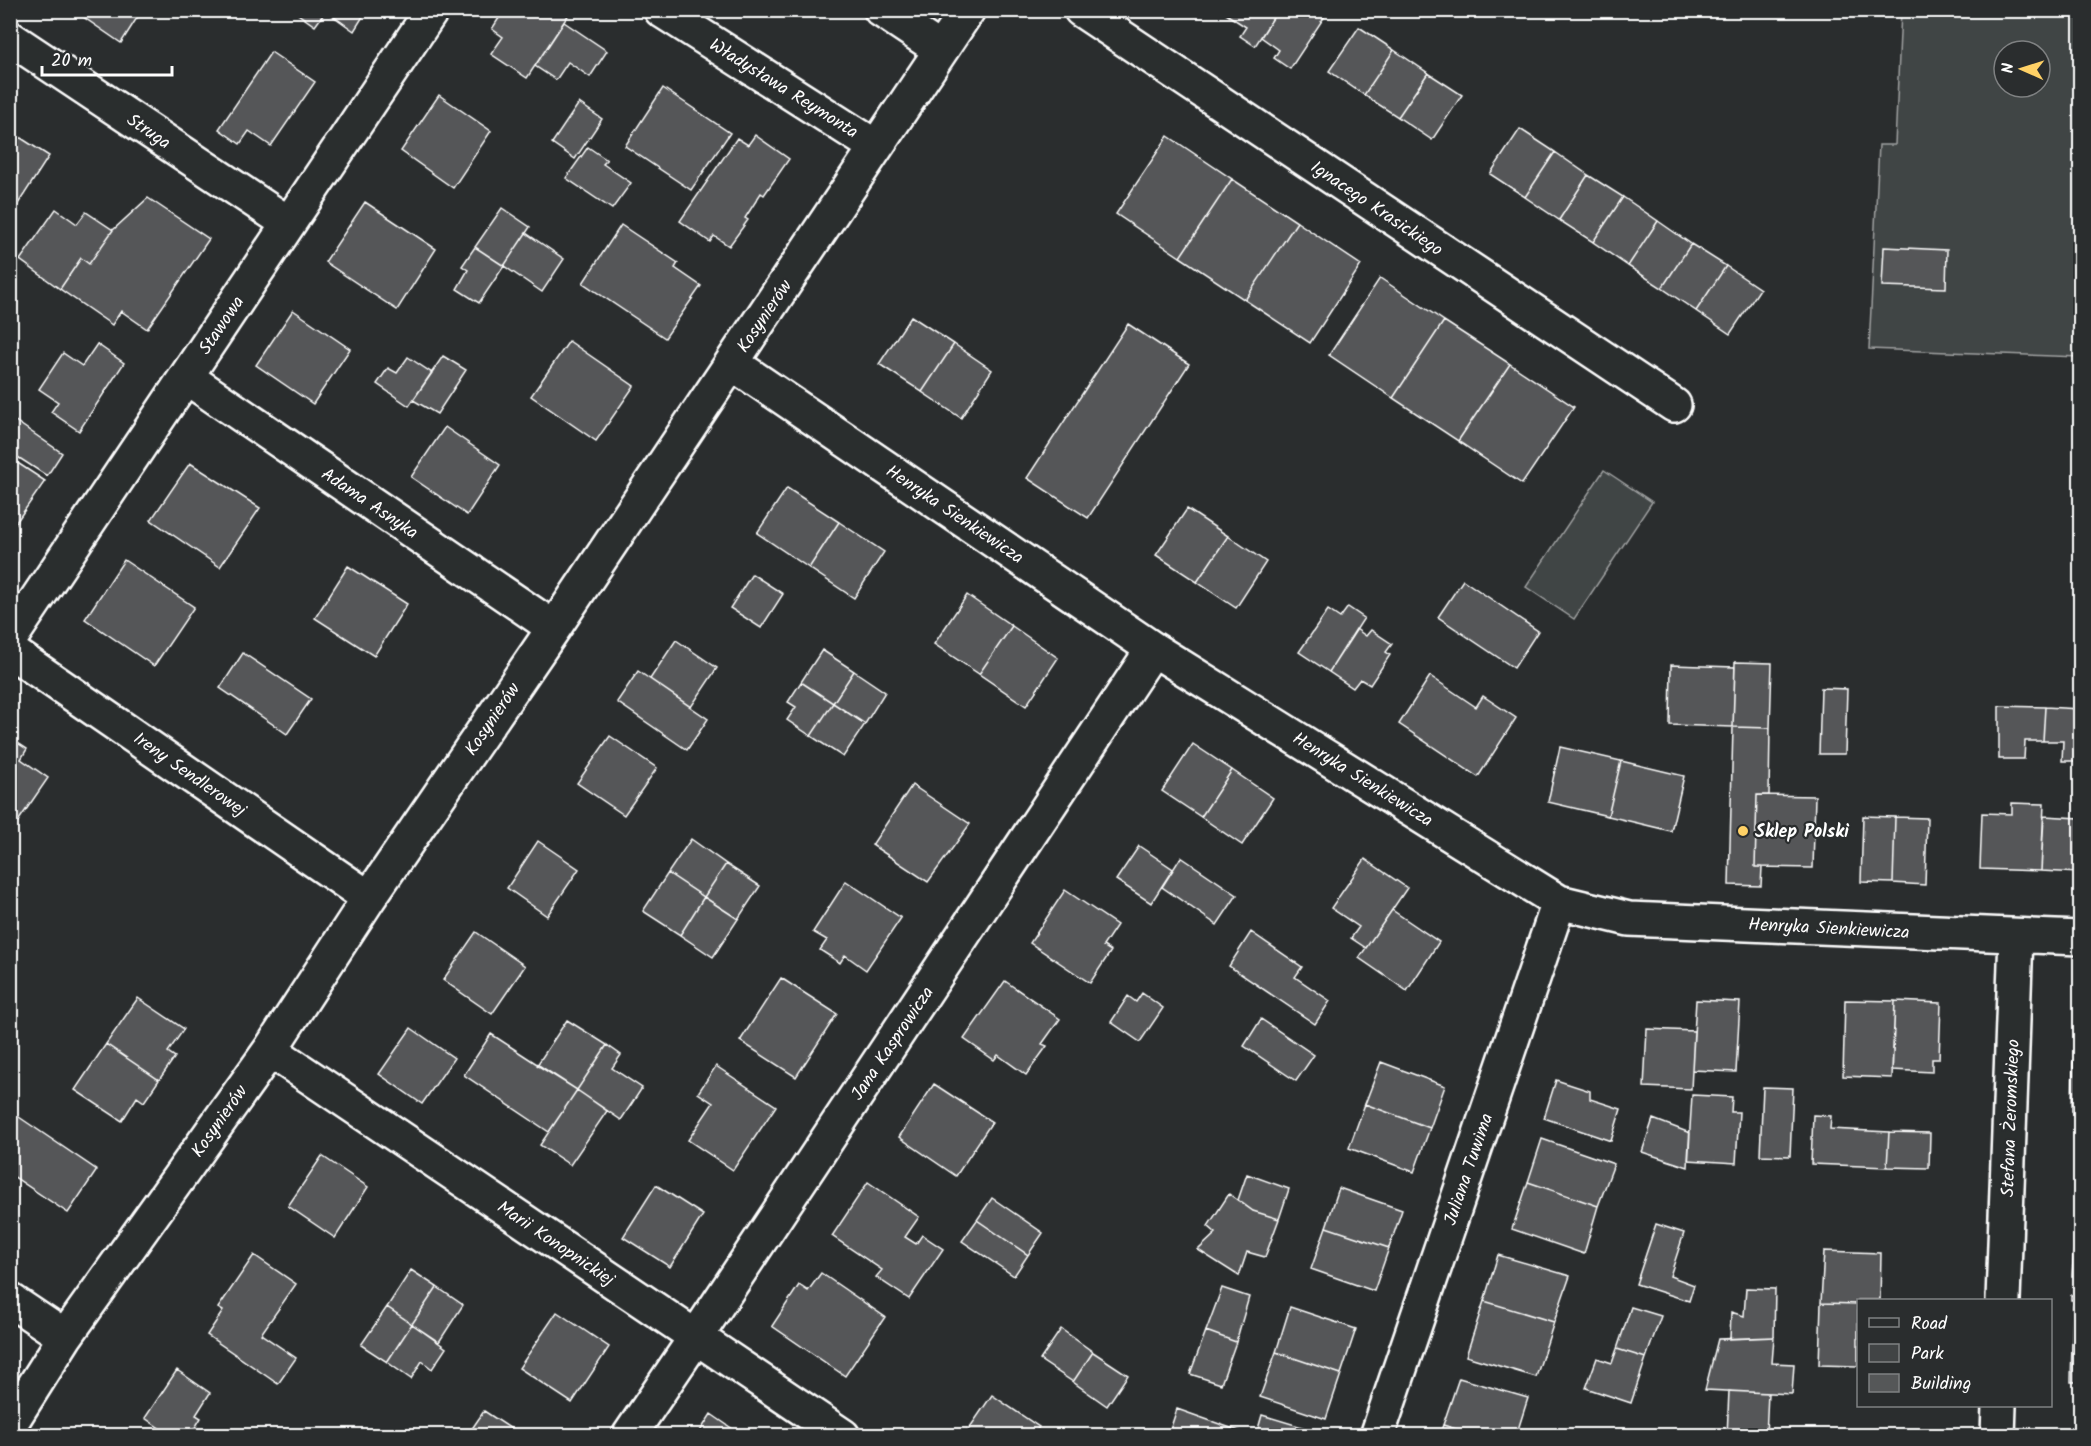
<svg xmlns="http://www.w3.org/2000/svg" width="2091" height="1446" font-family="Kalam,sans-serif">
<rect width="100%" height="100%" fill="#2a2d2e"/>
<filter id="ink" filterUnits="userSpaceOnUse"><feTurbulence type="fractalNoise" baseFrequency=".0167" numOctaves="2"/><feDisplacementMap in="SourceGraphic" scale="12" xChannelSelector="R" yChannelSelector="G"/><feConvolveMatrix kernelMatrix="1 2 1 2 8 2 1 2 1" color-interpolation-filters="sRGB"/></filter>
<g filter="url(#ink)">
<!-- green -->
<path fill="#414445" stroke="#a0a2a2" stroke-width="1.5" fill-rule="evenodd" d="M1901 11H2080V357L1869 349 1879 145H1895ZM2004 51H2040V87H2004Z
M1604 470 1652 502 1574 619 1526 587Z"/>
<!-- building -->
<path fill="#555758" stroke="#fff" stroke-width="1.5" d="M73 10H142L121 43Z
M300 10H367L354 31 326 11 315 26 298 14Z
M504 10H511L518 15 521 10 571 11 527 78 491 54 503 37 492 29Z
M1229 10H1278L1255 46 1240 36 1246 27 1226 14Z
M1278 10H1318L1325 16 1290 69 1274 58 1279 50 1261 37Z
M564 22 607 51 590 77 568 62 556 80 535 66Z
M1359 27 1394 50 1364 95 1329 71Z
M1394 50 1428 73 1398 117 1364 95Z
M271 52 315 82 271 146 249 131 240 144 219 129Z
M1428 73 1462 95 1432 140 1398 117Z
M663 88 730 133 691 190 625 146Z
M439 95 491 131 453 188 401 151Z
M579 103 602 119 575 159 552 143Z
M1520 129 1555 152 1525 197 1490 174Z
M10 131 49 156 18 204 10 199Z
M755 135 789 159 764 195 761 193 745 218 748 220 729 246 714 236 710 242 680 221 737 138 748 145Z
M1168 136 1232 179 1180 257 1116 214Z
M588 147 607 160 603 164 631 183 612 209 566 178Z
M1555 152 1588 175 1559 220 1525 197Z
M1588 175 1623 197 1593 242 1559 220Z
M1232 179 1297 222 1245 300 1180 257Z
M1623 197 1658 221 1628 266 1593 242Z
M148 198 209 239 147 329 121 311 112 325 60 289 81 258 89 264 113 230Z
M365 202 436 249 397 310 325 262Z
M502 208 530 227 504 266 475 247Z
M56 209 77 224 86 212 113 230 89 264 81 258 60 289 20 260Z
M1658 221 1691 244 1662 288 1628 266Z
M1297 222 1361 265 1310 343 1245 300Z
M621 225 678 263 675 268 701 286 665 338 583 283Z
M526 233 564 259 542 292 504 266Z
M1691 244 1726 266 1696 311 1662 288Z
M475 247 504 266 479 303 457 289 468 270 462 266Z
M1884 247 1947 250 1946 288 1882 286Z
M1726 266 1760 289 1730 334 1696 311Z
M1380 278 1444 321 1393 398 1329 355Z
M293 310 350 349 313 404 256 365Z
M911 316 954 344 922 392 879 364Z
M1444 321 1510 364 1458 441 1393 398Z
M1128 324 1189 364 1088 518 1027 478Z
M569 341 634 386 596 441 531 396Z
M97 344 124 363 79 431 51 412 58 402 39 389 63 353 82 366Z
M954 344 992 370 961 418 922 392Z
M443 356 466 370 437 414 413 400Z
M408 357 432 373 409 406 377 384 388 368 397 373Z
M1510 364 1574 407 1522 484 1458 441Z
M11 418 62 453 47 476 10 452Z
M445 427 500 465 467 515 411 477Z
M10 458 45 481 10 531Z
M190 463 260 508 220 567 151 520Z
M787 488 839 522 809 568 757 533Z
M1187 509 1228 536 1197 582 1156 555Z
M839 522 884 552 854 598 809 568Z
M1228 536 1266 562 1236 608 1197 582Z
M124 560 194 607 154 666 85 619Z
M348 566 407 604 374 656 315 618Z
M752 574 783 594 761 628 730 608Z
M1463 580 1538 631 1514 668 1438 617Z
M967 595 1012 626 979 674 934 644Z
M1348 607 1364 618 1329 672 1299 652 1328 610 1340 618Z
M1012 626 1058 658 1026 706 979 674Z
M1356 629 1366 636 1371 630 1392 644 1386 652 1390 655 1370 685 1360 679 1353 688 1329 672Z
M676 640 717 668 691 707 650 679Z
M822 650 854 671 833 703 801 682Z
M243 653 311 699 287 734 220 688Z
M1735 662 1772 663 1770 728 1733 727Z
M1671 665 1735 667 1733 727 1670 725Z
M638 671 708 719 687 750 617 702Z
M854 671 885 692 865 724 833 703Z
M1430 676 1476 707 1483 696 1516 718 1478 777 1399 724Z
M801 682 833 703 811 736 787 720 796 707 788 702Z
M1821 688 1847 689 1845 754H1819Z
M833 703 865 724 843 757 811 736Z
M1999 706 2045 707 2043 741H2025L2024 759H1999Z
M2045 707 2080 709V761H2062L2063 741H2043Z
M1733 727 1770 728 1769 795H1757L1755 867H1762L1761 886 1729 885Z
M610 736 657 768 624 815 577 783Z
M10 738 27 749 21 759 48 778 10 833Z
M1193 744 1232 770 1201 817 1162 791Z
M1560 747 1621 761 1608 816 1548 802Z
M1621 761 1684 776 1671 831 1608 816Z
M1232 770 1273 798 1242 845 1201 817Z
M912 785 970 824 928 882 872 845Z
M1757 795 1815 796 1813 868 1755 867Z
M2012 803 2044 804 2041 871 1980 869 1982 813 2012 814Z
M1863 816 1895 817 1893 883 1861 882Z
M2044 816 2080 818V873L2041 871Z
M1895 817 1927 818 1925 885 1893 883Z
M691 839 726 864 704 897 668 873Z
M538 841 579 869 547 916 507 888Z
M1139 846 1173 869 1151 903 1116 880Z
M1181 857 1237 895 1217 925 1162 887Z
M1365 859 1407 888 1366 948 1351 938 1359 927 1331 908Z
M726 864 760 886 738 919 704 897Z
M668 873 704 897 680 935 643 911Z
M846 881 901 918 866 970 845 955 840 963 820 950 827 940 813 932Z
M1065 890 1117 925 1103 946 1111 951 1090 983 1030 943Z
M704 897 738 919 713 957 680 935Z
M1392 910 1439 942 1407 991 1359 958Z
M476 932 525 966 492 1014 443 980Z
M1251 932 1302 967 1295 977 1330 1001 1315 1024 1229 966Z
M781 978 837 1014 796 1077 740 1041Z
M1005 981 1060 1019 1042 1044 1047 1046 1026 1075 998 1055 994 1060 964 1039Z
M1142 993 1163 1008 1140 1042 1111 1022 1128 996 1136 1002Z
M138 998 184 1029 168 1052 175 1057 159 1080 106 1044Z
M1696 1000 1740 1002 1736 1072 1692 1070Z
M1845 1000 1895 1001 1892 1078 1843 1076Z
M1895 1001 1941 1003 1939 1059H1932V1072L1892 1070Z
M1261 1019 1314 1055 1296 1081 1244 1046Z
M567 1020 607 1045 577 1090 537 1065Z
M411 1028 454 1058 422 1104 379 1074Z
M1647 1029 1694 1031 1691 1089 1644 1087Z
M491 1034 577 1090 549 1132 464 1075Z
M106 1044 159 1080 144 1102 137 1097 122 1121 75 1090Z
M607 1045 621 1055 612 1068 642 1088 621 1120 577 1090Z
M1381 1062 1445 1086 1430 1128 1365 1104Z
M2073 1062H2080V1112L2072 1111Z
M716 1066 776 1106 733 1170 688 1140 713 1103 698 1093Z
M1556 1080 1590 1091V1099L1621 1109 1611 1141 1544 1118Z
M934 1084 992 1122 956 1176 899 1137Z
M1763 1087 1793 1088 1790 1156 1760 1155Z
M577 1090 607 1111 570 1165 540 1145Z
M1692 1095 1732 1097 1731 1112H1739L1736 1163 1688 1160Z
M1365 1104 1430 1128 1414 1172 1349 1148Z
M16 1115 97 1170 68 1213 10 1174V1123Z
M1813 1115 1831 1116 1830 1129 1889 1132 1887 1167 1811 1164Z
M1653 1119 1690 1133 1688 1167 1642 1152Z
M1889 1132 1930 1133 1929 1168 1887 1167Z
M1542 1139 1614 1164 1598 1206 1528 1182Z
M322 1156 368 1187 335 1238 288 1206Z
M1247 1174 1289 1189 1279 1219 1253 1211 1238 1200Z
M868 1182 919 1217 905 1237 916 1244 922 1235 943 1249 909 1299 876 1277 882 1270 832 1236Z
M1528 1182 1598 1206 1584 1254 1512 1229Z
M656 1185 703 1215 670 1267 623 1237Z
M1339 1188 1402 1210 1389 1248 1326 1227Z
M1229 1194 1253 1211 1279 1219 1265 1257 1247 1252 1239 1276 1198 1250 1216 1233 1208 1226Z
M992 1198 1043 1233 1028 1255 977 1220Z
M977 1220 1028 1255 1014 1276 962 1241Z
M1656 1224 1684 1233 1670 1276 1694 1285 1689 1301 1636 1284Z
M1326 1227 1389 1248 1374 1291 1311 1269Z
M2074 1245H2080V1300H2071V1295H2076L2077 1276H2072Z
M1824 1251 1881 1253 1880 1300H1858V1304L1821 1303Z
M254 1255 296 1284 261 1334 296 1358 278 1384 207 1335 223 1311 218 1308Z
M1498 1255 1570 1276 1554 1322 1484 1301Z
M411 1270 437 1287 412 1324 387 1307Z
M821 1273 885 1317 845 1376 772 1326 799 1285 808 1291Z
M437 1287 463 1305 439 1342 412 1324Z
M1222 1288 1249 1297 1236 1342 1206 1331Z
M1746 1288 1775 1289 1774 1337 1730 1339 1731 1312 1744 1316Z
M1484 1301 1554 1322 1536 1377 1466 1356Z
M1821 1303 1858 1304V1366L1819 1365Z
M2073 1306 2080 1307V1382H2071Z
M387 1307 412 1324 387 1362 361 1345Z
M1290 1307 1356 1329 1341 1374 1276 1352Z
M1631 1307 1661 1316 1646 1358 1617 1349Z
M557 1312 609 1347 572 1403 519 1368Z
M412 1324 446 1348 432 1369 422 1361 411 1379 387 1362Z
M1061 1329 1093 1352 1073 1382 1040 1360Z
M1206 1331 1236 1342 1221 1384 1190 1374Z
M1774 1337 1772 1363 1794 1364 1792 1394 1705 1390 1718 1339Z
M1617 1349 1646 1358 1631 1403 1586 1388 1597 1358 1612 1363Z
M1093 1352 1128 1375 1107 1406 1073 1382Z
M1276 1352 1341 1374 1326 1419 1260 1397Z
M177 1370 210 1393 196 1415 201 1418 190 1436H171L145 1418Z
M1459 1378 1528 1398 1516 1436H1479L1443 1425Z
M1729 1391 1768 1393 1766 1436H1727Z
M992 1395 1039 1427 1033 1436H970L966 1433Z
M1177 1409 1245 1433V1436H1168Z
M484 1411 522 1436H467Z
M711 1414 743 1436H697Z
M1262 1415 1312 1430 1311 1436H1256Z
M1443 1425 1479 1436H1439Z"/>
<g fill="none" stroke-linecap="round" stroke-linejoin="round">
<defs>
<path id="street" d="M661 10 876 147
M881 10 941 50
M1081 10 1674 405
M10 38 288 223
M732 363 1153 649 1559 902 1629 919 2080 938
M186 377 554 628
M10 639 432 10
M10 651 369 898
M270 1050 843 1436
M10 1300 65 1337
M2003 1300 2016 936
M10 1424 65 1337 270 1050 369 898 554 628 968 10
M629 1436 696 1337 1153 649
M1377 1436 1559 902
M1998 1436 1999 1406"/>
</defs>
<!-- street casing -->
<use href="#street" stroke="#fff" stroke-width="38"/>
<!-- street -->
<use href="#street" stroke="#2a2d2e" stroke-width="33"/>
</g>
</g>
<!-- markers -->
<circle fill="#ffd166" stroke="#2a2d2e" stroke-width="2" cx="1743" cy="831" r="6"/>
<g text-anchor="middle" stroke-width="4.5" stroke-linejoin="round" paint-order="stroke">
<!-- street labels -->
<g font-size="18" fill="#fff" stroke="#2a2d2e">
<text transform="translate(784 88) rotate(32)" y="6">Władysława Reymonta</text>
<text transform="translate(149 131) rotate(34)" y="6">Struga</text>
<text transform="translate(1377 208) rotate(34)" y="6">Ignacego Krasickiego</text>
<text transform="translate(764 316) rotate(-56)" y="6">Kosynierów</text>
<text transform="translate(221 325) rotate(-56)" y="6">Stawowa</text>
<text transform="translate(370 503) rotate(34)" y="6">Adama Asnyka</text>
<text transform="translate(955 514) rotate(34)" y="6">Henryka Sienkiewicza</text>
<text transform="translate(492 719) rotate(-56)" y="6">Kosynierów</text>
<text transform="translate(190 774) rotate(35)" y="6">Ireny Sendlerowej</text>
<text transform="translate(1363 779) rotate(32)" y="6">Henryka Sienkiewicza</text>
<text transform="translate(1829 928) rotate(3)" y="6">Henryka Sienkiewicza</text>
<text transform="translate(892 1043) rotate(-56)" y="6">Jana Kasprowicza</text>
<text transform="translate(2010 1118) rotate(-88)" y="6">Stefana Żeromskiego</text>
<text transform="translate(219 1121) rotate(-55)" y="6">Kosynierów</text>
<text transform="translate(1468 1169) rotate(-71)" y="6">Juliana Tuwima</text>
<text transform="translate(556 1243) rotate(34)" y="6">Marii Konopnickiej</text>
</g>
<!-- poi labels -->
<g font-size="18" font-weight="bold" fill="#fff" stroke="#2a2d2e" text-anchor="start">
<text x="1755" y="837">Sklep Polski</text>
</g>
</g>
<!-- margin -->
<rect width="2091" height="1446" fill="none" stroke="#2a2d2e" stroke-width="36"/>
<rect x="18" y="18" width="2055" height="1410" fill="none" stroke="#fff" stroke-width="2" filter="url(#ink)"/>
<!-- legend -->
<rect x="1857" y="1299" width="195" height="108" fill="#2a2d2e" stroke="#7f8182" stroke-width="1.5"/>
<rect x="1869" y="1318" width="30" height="9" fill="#2a2d2e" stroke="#7f8182" stroke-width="1.5"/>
<text x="1911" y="1329" font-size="18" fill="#ffffff">Road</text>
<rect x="1869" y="1344" width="30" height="18" fill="#414445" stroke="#7f8182" stroke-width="1.5"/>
<text x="1911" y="1359" font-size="18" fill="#ffffff">Park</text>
<rect x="1869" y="1374" width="30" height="18" fill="#555758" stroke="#7f8182" stroke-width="1.5"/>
<text x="1911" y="1389" font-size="18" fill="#ffffff">Building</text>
<!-- north arrow -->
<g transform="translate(2022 69) rotate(273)"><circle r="28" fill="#2a2d2e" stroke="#7f8182" stroke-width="1.5"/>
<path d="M0-4.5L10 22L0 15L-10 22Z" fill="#ffd166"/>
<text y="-9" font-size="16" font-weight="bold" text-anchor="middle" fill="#ffffff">N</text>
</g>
<!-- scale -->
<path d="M42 66v9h130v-9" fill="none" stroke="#ffffff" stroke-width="3"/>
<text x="51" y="66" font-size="18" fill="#ffffff" stroke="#2a2d2e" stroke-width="4.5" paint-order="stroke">20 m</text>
</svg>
